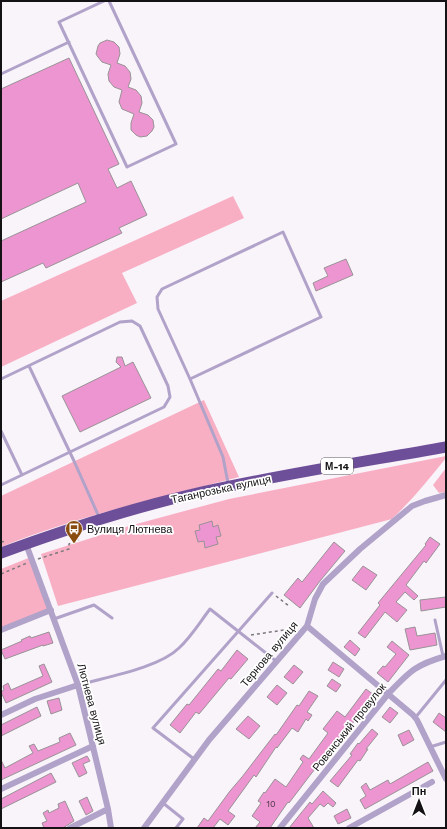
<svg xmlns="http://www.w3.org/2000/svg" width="447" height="829" font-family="'Work Sans',sans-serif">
<rect width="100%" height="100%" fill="#f9f3fa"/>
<!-- green -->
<path fill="#f8afc4" d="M233 196 244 218 122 273 137 303 1 367V301Z
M204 400 239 477C159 498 78 516 1 547V496Z
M446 456V458C429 479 412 500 392 519L58 606 41 554 129 526 229 499Z
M446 468V492L439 493 433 485Z
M31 557 49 610 1 628V569Z"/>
<!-- building -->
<path fill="#ed95d0" stroke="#999296" d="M107 40 114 42 119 47 120 54 117 63 125 66 130 72 131 79 128 87 136 90 141 96 142 103 139 112 148 115 153 120 154 127 152 131 147 136 140 137 136 135 131 130V123L134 114 122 109 119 102 122 90 114 87 109 81 108 74 111 65 102 62 98 57 96 54 98 46 100 43Z
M69 58 119 164 108 169 117 188 131 181 147 215 119 228 122 233 46 268 43 263 1 282V241L86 202 78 183 1 219V89Z
M346 259 353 275 316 291 313 283 328 276 324 268Z
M117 357H122L125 366 133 362 151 398 80 432 62 396 121 367 116 362Z
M212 521 213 527 218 525 221 536 216 537 218 544 205 548 204 541 198 542 195 531 200 530 199 525Z
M430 537 440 544 426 563 424 561 406 585 418 596 414 600 405 592 396 602 407 610 397 622 385 612 365 638 358 633 380 605 378 603 426 545 425 544Z
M334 542 345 551 320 581 300 608 284 595 298 578 302 582Z
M363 566 377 575 366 590 352 580Z
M446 597V607L421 611 420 600Z
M415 627 417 636 435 633 437 645 410 650 405 629Z
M49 632 53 643 43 646V645L5 659 1 650 22 641 21 640 30 636 31 638Z
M350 640 360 649 355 656 344 647Z
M392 641 409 655 388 682 377 673 383 666 385 667 396 654 387 647Z
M237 650 248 659 231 679 229 678 199 714 196 712 180 733 170 725 187 704 189 705 218 669 221 671Z
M333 662 344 669 339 677 328 670Z
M44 664 52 682 6 703 1 692 4 690 3 686 8 683 11 690 43 676 39 666Z
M294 665 303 672 293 684 284 677Z
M332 679 341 685 336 692 327 686Z
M277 685 287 693 277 705 267 697Z
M366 689 374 695 333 749 332 748 311 774 289 803 288 802 270 828H255L260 822 252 816 261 803 258 801 264 792 265 793 275 779 286 787 303 762 300 759 303 755 309 759 328 733 323 729 337 711 345 717Z
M309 691 318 696 307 712 312 715 308 721 306 719 298 732 292 728 277 748 276 747 256 777 254 775 228 811 235 816 228 825 220 819 213 828H197L204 818 208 821 230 791 242 777 275 734 276 735 297 705 299 706Z
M59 698 62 710 51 714 47 701Z
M37 707 41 716 1 736V725Z
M390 707 398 713 390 723 382 717Z
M439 713 446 718V732L433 722Z
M248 716 260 726 249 739 236 729Z
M372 729 378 734 366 749H368L360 761 358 760 338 787 330 781 352 755 350 754 358 743 359 744Z
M409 730 414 740 403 746 398 735Z
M70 733 76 745 1 780V760L5 768 33 753 29 746 34 744 38 751 60 742 59 738Z
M87 756 90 761 83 764 87 773 79 777 72 763Z
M428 762 433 771 365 809 360 800 366 796 361 787 366 783 370 790 388 780 390 784Z
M51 773 56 782 1 809V799Z
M323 791 336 803 333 807 328 803 324 807 320 804 308 818 314 828H289L310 802 312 804Z
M87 797 93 811 86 815 79 801Z
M65 801 74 821 63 828H44L42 823 47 821 43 813 48 810 49 813 59 808 58 804Z
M347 809 351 818 338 824 334 816Z"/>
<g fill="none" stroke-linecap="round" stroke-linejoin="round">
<!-- path -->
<path stroke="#7b787c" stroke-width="1.5" stroke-dasharray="3 3" stroke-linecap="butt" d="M1 542 6 541
M38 559 69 549V544L79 540
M1 574 27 563
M276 596 289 606
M251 635 297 628"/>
<!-- service -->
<path stroke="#b0a2c9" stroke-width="3" d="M104 1 59 22 127 167 176 144 109 1
M1 74 69 42
M29 366 74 461 99 517
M1 379 120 322 132 321 140 326 168 386 170 397 164 407 1 485
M190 379 321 317 283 232 162 289 157 297 158 309 190 379 223 457 228 483
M1 431 22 475
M54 619 94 605 112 618
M435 620 443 656
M78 685C106 677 159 668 179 648 191 637 200 622 210 609L276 661
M415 718 446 680
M430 747 446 742
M194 759 153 728 272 593
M163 803 183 819 176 828"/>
<!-- minor -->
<path stroke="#b0a2c9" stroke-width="6" d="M26 544 78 685 108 809 111 828
M307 626 413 715 417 720 446 779
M1 630 51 610
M1 715 35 699 78 685
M1 789 93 746
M70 828 108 809
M144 828 209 740 307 626 315 599 323 584 360 549 412 506 425 501 446 495
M280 828 388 694C410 671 415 665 446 656
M349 828 432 782"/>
<!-- trunk -->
<path stroke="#6d4e98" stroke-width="11" d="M1 553C64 530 128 509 193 494 276 475 362 462 446 447"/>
</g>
<!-- icons -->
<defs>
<symbol id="bus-pin" viewBox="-11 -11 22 30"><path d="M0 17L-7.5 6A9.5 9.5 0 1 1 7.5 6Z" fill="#894b0e" stroke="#fff"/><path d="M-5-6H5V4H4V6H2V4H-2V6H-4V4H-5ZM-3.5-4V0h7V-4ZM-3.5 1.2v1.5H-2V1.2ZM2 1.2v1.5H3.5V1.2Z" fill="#fff"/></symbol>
</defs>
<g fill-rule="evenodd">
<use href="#bus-pin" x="64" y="519" width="20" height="27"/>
</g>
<g text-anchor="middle" stroke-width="3.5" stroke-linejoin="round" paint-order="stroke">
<!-- number labels -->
<g font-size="9" fill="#4a3343">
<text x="271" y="807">10</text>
</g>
<!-- shield labels -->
<rect fill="#fff" stroke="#5a595a" stroke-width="1" x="321" y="458" width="32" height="16" rx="3"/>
<g font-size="10" font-weight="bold" fill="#141214">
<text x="337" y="470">М-14</text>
</g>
<!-- street labels -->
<g font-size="11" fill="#141214" stroke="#fff">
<text transform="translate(221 489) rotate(-12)" y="4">Таганрозька вулиця</text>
<text transform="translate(269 654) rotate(-50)" y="4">Тернова вулиця</text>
<text transform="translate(92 704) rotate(75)" y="4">Лютнева вулиця</text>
<text transform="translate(349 727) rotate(-51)" y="4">Ровенський провулок</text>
</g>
<!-- poi labels -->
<g font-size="11" fill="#141214" stroke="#fff" text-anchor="start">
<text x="87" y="533">Вулиця Лютнева</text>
</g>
</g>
<!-- border -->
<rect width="447" height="829" fill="none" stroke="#141214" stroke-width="4"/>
<!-- north arrow -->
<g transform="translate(419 801)" stroke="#ffffff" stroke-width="3" paint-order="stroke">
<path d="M0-3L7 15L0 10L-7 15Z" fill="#141214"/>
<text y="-6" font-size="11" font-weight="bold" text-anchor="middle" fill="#141214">Пн</text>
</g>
</svg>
